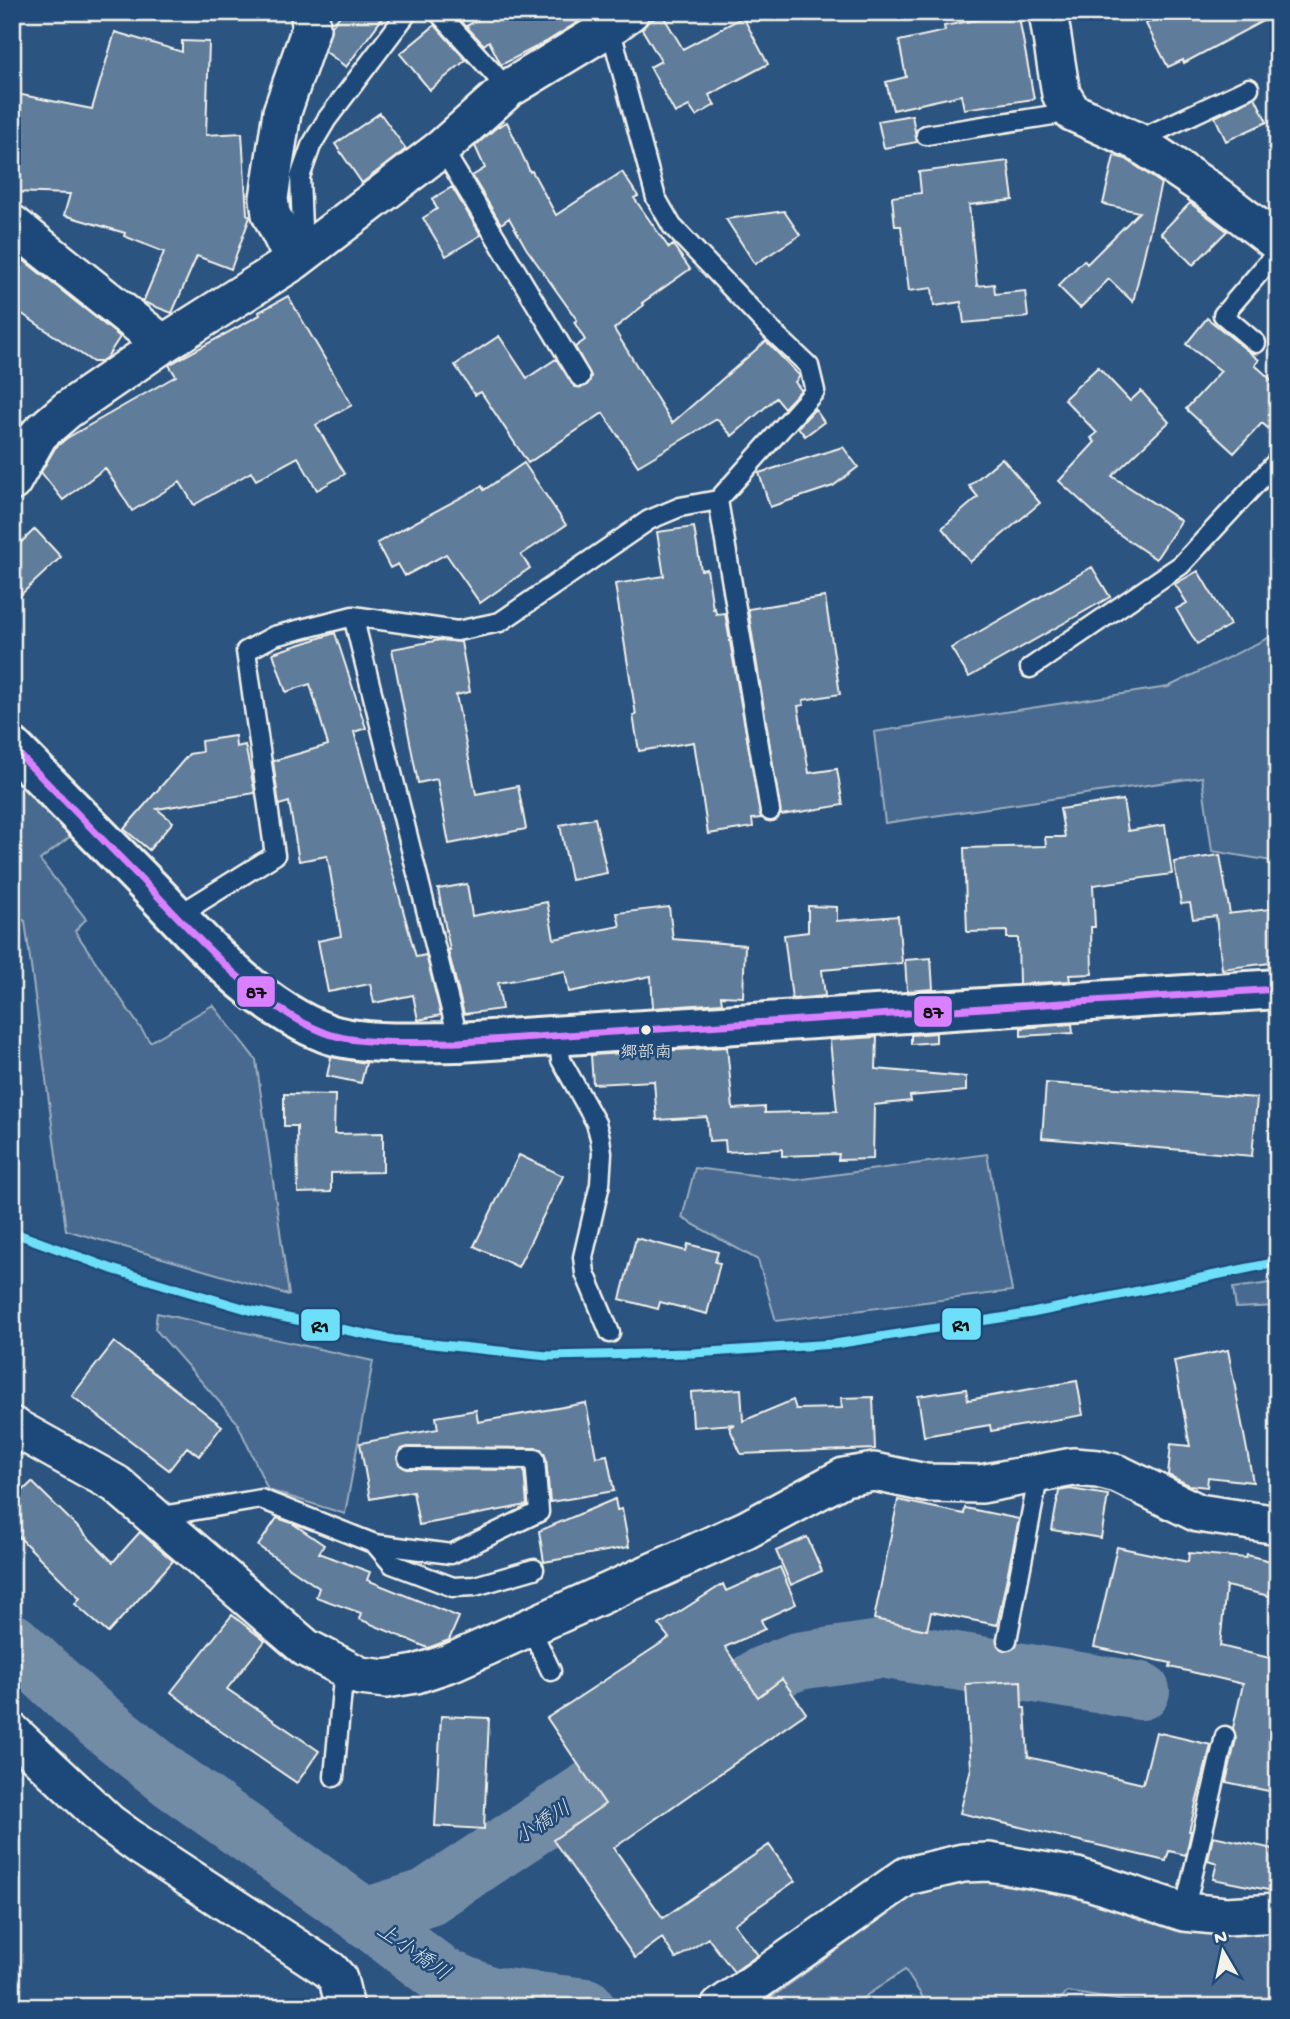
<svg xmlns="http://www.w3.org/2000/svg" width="1290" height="2019" font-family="'Gochi Hand','Klee One',sans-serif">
<rect width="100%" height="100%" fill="#2c5481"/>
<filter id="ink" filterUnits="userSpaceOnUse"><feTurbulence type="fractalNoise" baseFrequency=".0143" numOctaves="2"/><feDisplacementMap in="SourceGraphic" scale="14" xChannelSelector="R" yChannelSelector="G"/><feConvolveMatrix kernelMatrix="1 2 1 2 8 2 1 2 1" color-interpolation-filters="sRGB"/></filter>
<g filter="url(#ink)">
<!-- green -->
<path fill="#496b90" stroke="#9eaebc" stroke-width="2" d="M1278 633V862L1212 851 1202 777 885 823 874 732 1168 687Z
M12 776 71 836 40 860 86 919 75 931 150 1042 213 1005 256 1060 289 1295 66 1230 25 921 12 914Z
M1278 1089V1228L1270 1229V1090Z
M987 1154 1012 1291 776 1321 758 1260 682 1218 695 1168 796 1180Z
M1278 1282V1306L1236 1308 1233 1288Z
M157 1313 373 1361 345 1514 268 1490 237 1422 155 1329Z
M961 1874 1278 1925V2006L1124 2001 1068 1992 1051 2007H929L905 1970 849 2007H758L912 1896Z"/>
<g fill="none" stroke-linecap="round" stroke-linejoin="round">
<!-- river -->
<path stroke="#738ca6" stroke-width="58" d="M12 1642 83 1708 172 1780 365 1917 442 1976 489 1995 586 2007
M365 1917 426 1898 763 1675 798 1661 881 1649 1141 1691"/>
</g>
<!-- building -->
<path fill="#5e7b9a" stroke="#f4f1e8" stroke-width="2" d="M343 12H387L346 67 325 51 332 26Z
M594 12 546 42 501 65 489 41 484 45 466 26 493 12Z
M1018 12 1034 99 964 109 961 95 893 110 886 82 906 77 899 41 945 31 944 26Z
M1167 12H1278V13L1184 63 1183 60 1168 67 1146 24Z
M662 14 683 49 743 17 768 64 709 95 715 105 696 116 689 106 675 113 650 67 661 61 642 29 648 22Z
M435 25 466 60 430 90 400 54Z
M115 32 182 52V41L209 42 206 135 242 133 247 214 250 217 231 269 197 256 172 313 143 302 164 252 124 236 125 233 64 215 70 194 12 192V93L92 109Z
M1255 97 1267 122 1226 141 1215 117Z
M380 113 406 149 362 183 335 144Z
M912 115 917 142 884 148 878 121Z
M507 122 530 172 532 171 556 215 622 172 638 196 634 198 669 248 673 245 690 269 642 303 644 305 614 329 672 423 766 341 800 376 795 382 801 390 784 408 776 398 732 436 717 419 638 466 603 413 528 463 481 392 475 395 455 365 499 336 527 378 556 359 575 387 586 386 591 376 575 347 585 340 574 322 577 320 526 248 509 218 501 224 472 176 485 168 475 146 497 127Z
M1114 156 1126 159 1161 183 1133 302 1109 279 1080 308 1058 286 1084 260 1087 264 1139 212 1103 204Z
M1008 161 1013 200 969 205 977 286 994 284 995 294 1025 291 1028 317 964 323 961 302 934 306 932 288 909 291 901 226H895L892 197 921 193 919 172Z
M452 187 481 235 446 256 423 218 437 209 432 199Z
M1190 203 1227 231 1193 265 1161 233Z
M784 211 800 235 755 264 726 219Z
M12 251 120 337 107 357 100 362H93L12 307Z
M288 296 352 405 316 425 345 474 317 490 298 457 256 480 251 472 194 505 180 482 132 511 105 468 63 500 41 472 55 448 67 438 176 376 169 365 172 363 260 315 259 312Z
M1207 318 1259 360 1255 365 1278 386V437L1262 423 1234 453 1186 409 1221 371 1186 344Z
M1098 367 1130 401 1141 391 1169 422 1112 476 1181 521 1156 559 1113 530 1059 481 1095 442 1091 438 1097 433 1064 399Z
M815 409 824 422 805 436 798 427Z
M843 447 858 467 833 486 770 507 759 473Z
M1002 458 1040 503 970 562 942 528 978 497 969 486Z
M524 463 566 525 521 555 530 568 480 603 446 554 405 576 398 564 390 568 377 543 482 486 484 490Z
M694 527 701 570 707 569 713 609 715 608 716 614 725 613 761 818 752 819 753 827 708 834 694 742 639 751 633 715H636L615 584 664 576 657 532Z
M35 529 61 557 12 603V551Z
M1092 567 1110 597 969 677 951 648Z
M1198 571 1230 625 1197 644 1176 609 1187 603 1175 584Z
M825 597 840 694 803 700 804 705 798 706 809 773 837 769 843 805 781 815 748 609Z
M335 633 366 728 354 732 416 957 426 955 441 1015 418 1020 413 995 374 1003 370 984 328 992 318 941 341 936 328 859 327 856 299 861 289 802 279 805 273 761 328 745 310 684 286 692 273 653Z
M440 640 461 642 470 692 456 695 476 794 518 786 526 829 449 844 437 779 418 783 392 649Z
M235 736 236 747 245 745 255 793 157 809 173 822 149 850 124 829 189 754 202 752 201 741Z
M1123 800 1128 831 1165 825 1172 874 1093 885 1095 927H1091L1092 974 1069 975 1070 981 1019 984 1018 938H1007V931L967 932 964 848 1046 846 1045 837H1065L1060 809Z
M595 818 607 873 571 880 560 825Z
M1220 855 1230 914H1227L1278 908V962L1222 969 1216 916 1193 919 1190 903 1181 904 1174 862Z
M467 884 472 916 547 902 554 939 620 926 617 913 669 907 673 939 745 945 743 997 721 996 722 1003 653 1008 651 976 569 992 565 971 498 983 502 1009 464 1014 448 950H450L438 889Z
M808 906 837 907V921L898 916 902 963 822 970 825 996 792 999 784 935 808 932Z
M931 958 933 989 907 991 905 960Z
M1072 1024 1073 1033 1021 1036V1028Z
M936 1033V1042L911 1044V1035Z
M877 1037 876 1069 966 1077V1091L910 1096 911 1101 874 1105 873 1159 838 1160 839 1154 782 1156V1149L726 1152 725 1140 709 1141 707 1117 657 1120 654 1081 593 1084 591 1055 727 1047 733 1109 765 1107V1113L837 1111 830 1040Z
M331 1057 366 1063 361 1083 327 1076Z
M1046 1083 1257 1098 1252 1156 1042 1138Z
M284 1094 335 1095 334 1134 383 1133V1172L331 1173V1192L298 1193 297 1126H284Z
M519 1155 563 1176 518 1267 474 1246Z
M636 1238 686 1251 688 1244 718 1252 715 1262 720 1263 707 1314 660 1302 658 1309 620 1299Z
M114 1342 222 1426 199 1456 187 1447 169 1470 72 1396Z
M1228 1350 1253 1482 1208 1477 1207 1487 1189 1485 1168 1475 1171 1444 1190 1446 1174 1361Z
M1077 1381 1083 1415 991 1431 990 1425 924 1436 918 1396 966 1389 968 1400Z
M741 1389 743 1421 793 1400 796 1409 842 1408 841 1398 873 1397 875 1449 741 1454 729 1427 735 1424 693 1427 691 1392Z
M586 1403 596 1457 607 1455 614 1491 550 1502 546 1458 541 1449 536 1448 408 1447 402 1449 397 1457 399 1464 407 1469 524 1470 527 1505 419 1525 413 1491 370 1499 360 1443 438 1429 436 1417 476 1410 478 1422Z
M32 1482 113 1562 140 1532 173 1561 108 1633 75 1604 80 1598 12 1530V1501Z
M1070 1489 1108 1495 1101 1538 1052 1530 1059 1491Z
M615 1499 617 1510 622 1509 629 1547 544 1562 539 1531Z
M898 1500 964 1514 965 1508 1019 1519 997 1625 931 1612 927 1630 874 1619Z
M277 1518 292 1523 324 1545 319 1553 370 1572 367 1580 459 1617 449 1640 428 1648 359 1619 361 1613 316 1597 319 1588 258 1546Z
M807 1537 822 1571 791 1585 776 1551Z
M1117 1547 1188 1562 1189 1553 1246 1558 1247 1555 1278 1563V1598L1226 1586 1220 1646 1278 1660V1793L1226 1782 1236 1739 1233 1728 1243 1684 1170 1667 1171 1663 1094 1647Z
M780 1567 796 1604 761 1620 765 1629 725 1647 758 1697 782 1679 806 1713 614 1848 663 1918 769 1845 795 1881 734 1924 758 1955 734 1972 708 1938 676 1959 662 1938 635 1958 553 1840 605 1804 547 1718 669 1638 659 1625 723 1584 726 1591Z
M232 1615 265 1641 227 1689 319 1751 297 1783 219 1730 171 1692Z
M1021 1681 1022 1708H1025L1028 1757 1143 1784 1156 1732 1211 1745 1189 1831H1191L1186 1855 1169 1851 1166 1861 960 1813 971 1768 966 1684Z
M441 1716 489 1718 484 1829 435 1826Z
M1213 1836 1278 1850V1892L1213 1879 1217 1863 1208 1860Z"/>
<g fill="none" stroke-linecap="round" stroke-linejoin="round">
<defs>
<path id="lane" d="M438 12 508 89
M926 135 1072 112
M1136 141 1249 88
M442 148 580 377
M295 255 302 228 300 177 311 146 327 119 408 12
M1256 343 1223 315 1278 251
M718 500 770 811
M353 616 459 1042
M1030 668 1181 565 1278 460
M177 916 275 855 246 651 274 636 353 616 457 631 500 622 649 520 680 507 718 500 815 391 809 366 772 331 672 226 656 198 610 27
M558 1034 561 1060 596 1123 600 1138 602 1153 600 1184 583 1257 585 1273 610 1333
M156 1517 261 1499 375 1544 451 1554 539 1512 535 1459 408 1458
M375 1544 392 1564 453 1587 475 1586 534 1569
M530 1627 551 1671
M1007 1640 1039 1473
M334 1777 344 1668
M1184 1912 1225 1736"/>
<path id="street" d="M1048 12 1061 94 1072 112 1136 141 1209 190 1278 243
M12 224 163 344
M294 261 271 214 269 198 282 112 311 28 310 12
M12 482 39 434 67 410 163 344 294 261 442 148 508 89 610 27 630 12
M12 1426 116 1484 306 1648 360 1676 386 1679 416 1674 452 1662 746 1530 844 1477 874 1472 926 1483 981 1484 1073 1467 1098 1469 1118 1474 1198 1513 1278 1525
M12 1732 109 1823 142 1847 330 1970 338 1979 345 2007
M720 2007 907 1876 963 1863 989 1862 1077 1877 1184 1912 1226 1916 1278 1913"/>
<path id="primary" d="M12 747C58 794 104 841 150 888 202 942 256 1006 326 1033 361 1046 422 1042 459 1042L1278 989"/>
</defs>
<!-- lane casing -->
<use href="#lane" stroke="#f4f1e8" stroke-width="23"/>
<!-- street casing -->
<use href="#street" stroke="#f4f1e8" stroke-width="42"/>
<!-- primary casing -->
<use href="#primary" stroke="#f4f1e8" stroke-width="44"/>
<!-- lane -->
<use href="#lane" stroke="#1f4a7a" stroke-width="18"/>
<!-- street -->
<use href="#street" stroke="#1f4a7a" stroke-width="37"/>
<!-- primary -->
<use href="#primary" stroke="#1f4a7a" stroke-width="38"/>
<defs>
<path id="bus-1" d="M12 747C58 794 104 841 150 888 202 942 256 1006 326 1033 361 1046 422 1042 459 1042L1278 989"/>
</defs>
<!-- bus-1 casing -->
<use href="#bus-1" stroke="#1f4a7a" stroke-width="12"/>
<!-- bus-1 -->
<use href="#bus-1" stroke="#d880ff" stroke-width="7"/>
<defs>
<path id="rail-1" d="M12 1232 115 1270 253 1311 394 1340 547 1356 693 1353 835 1344 1032 1313 1278 1262"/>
</defs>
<!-- rail-1 casing -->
<use href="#rail-1" stroke="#1f4a7a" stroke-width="14"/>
<!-- rail-1 -->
<use href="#rail-1" stroke="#6ddff8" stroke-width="9"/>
</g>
</g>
<!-- markers -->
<circle fill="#f4f1e8" stroke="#1f4a7a" stroke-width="2.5" cx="646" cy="1030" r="6"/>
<g text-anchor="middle" stroke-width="5" stroke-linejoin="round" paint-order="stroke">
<!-- bus labels -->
<g font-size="17" fill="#f4f1e8" stroke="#1f4a7a">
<text x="646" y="1057">郷部南</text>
</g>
<!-- water labels -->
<g font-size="21" font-style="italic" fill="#dadddb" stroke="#1f4a7a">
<text transform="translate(542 1822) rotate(-33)" y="7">小橋川</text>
<text transform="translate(414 1951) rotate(35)" y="7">上小橋川</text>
</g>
</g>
<g stroke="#1f4a7a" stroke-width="2.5">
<rect x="236" y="975" width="40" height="33" rx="7" fill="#d880ff"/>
<rect x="913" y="995" width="40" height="33" rx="7" fill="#d880ff"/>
<rect x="941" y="1307" width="41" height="34" rx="7" fill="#6ddff8"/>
<rect x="300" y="1308" width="41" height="34" rx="7" fill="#6ddff8"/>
</g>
<g font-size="19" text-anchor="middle" font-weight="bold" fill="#111">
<text x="256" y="998">87</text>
<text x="933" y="1018">87</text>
<text x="961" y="1331">R1</text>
<text x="320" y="1332">R1</text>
</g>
<!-- margin -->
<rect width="1290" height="2019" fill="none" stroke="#1f4a7a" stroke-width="42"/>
<rect x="21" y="21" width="1248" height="1977" fill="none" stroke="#f4f1e8" stroke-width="2.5" filter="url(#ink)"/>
<!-- north arrow -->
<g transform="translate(1223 1952) rotate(351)" stroke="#1f4a7a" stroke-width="5" paint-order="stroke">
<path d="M0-5L12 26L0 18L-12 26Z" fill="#f4f1e8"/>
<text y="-10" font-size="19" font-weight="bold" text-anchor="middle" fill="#f4f1e8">N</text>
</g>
</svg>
